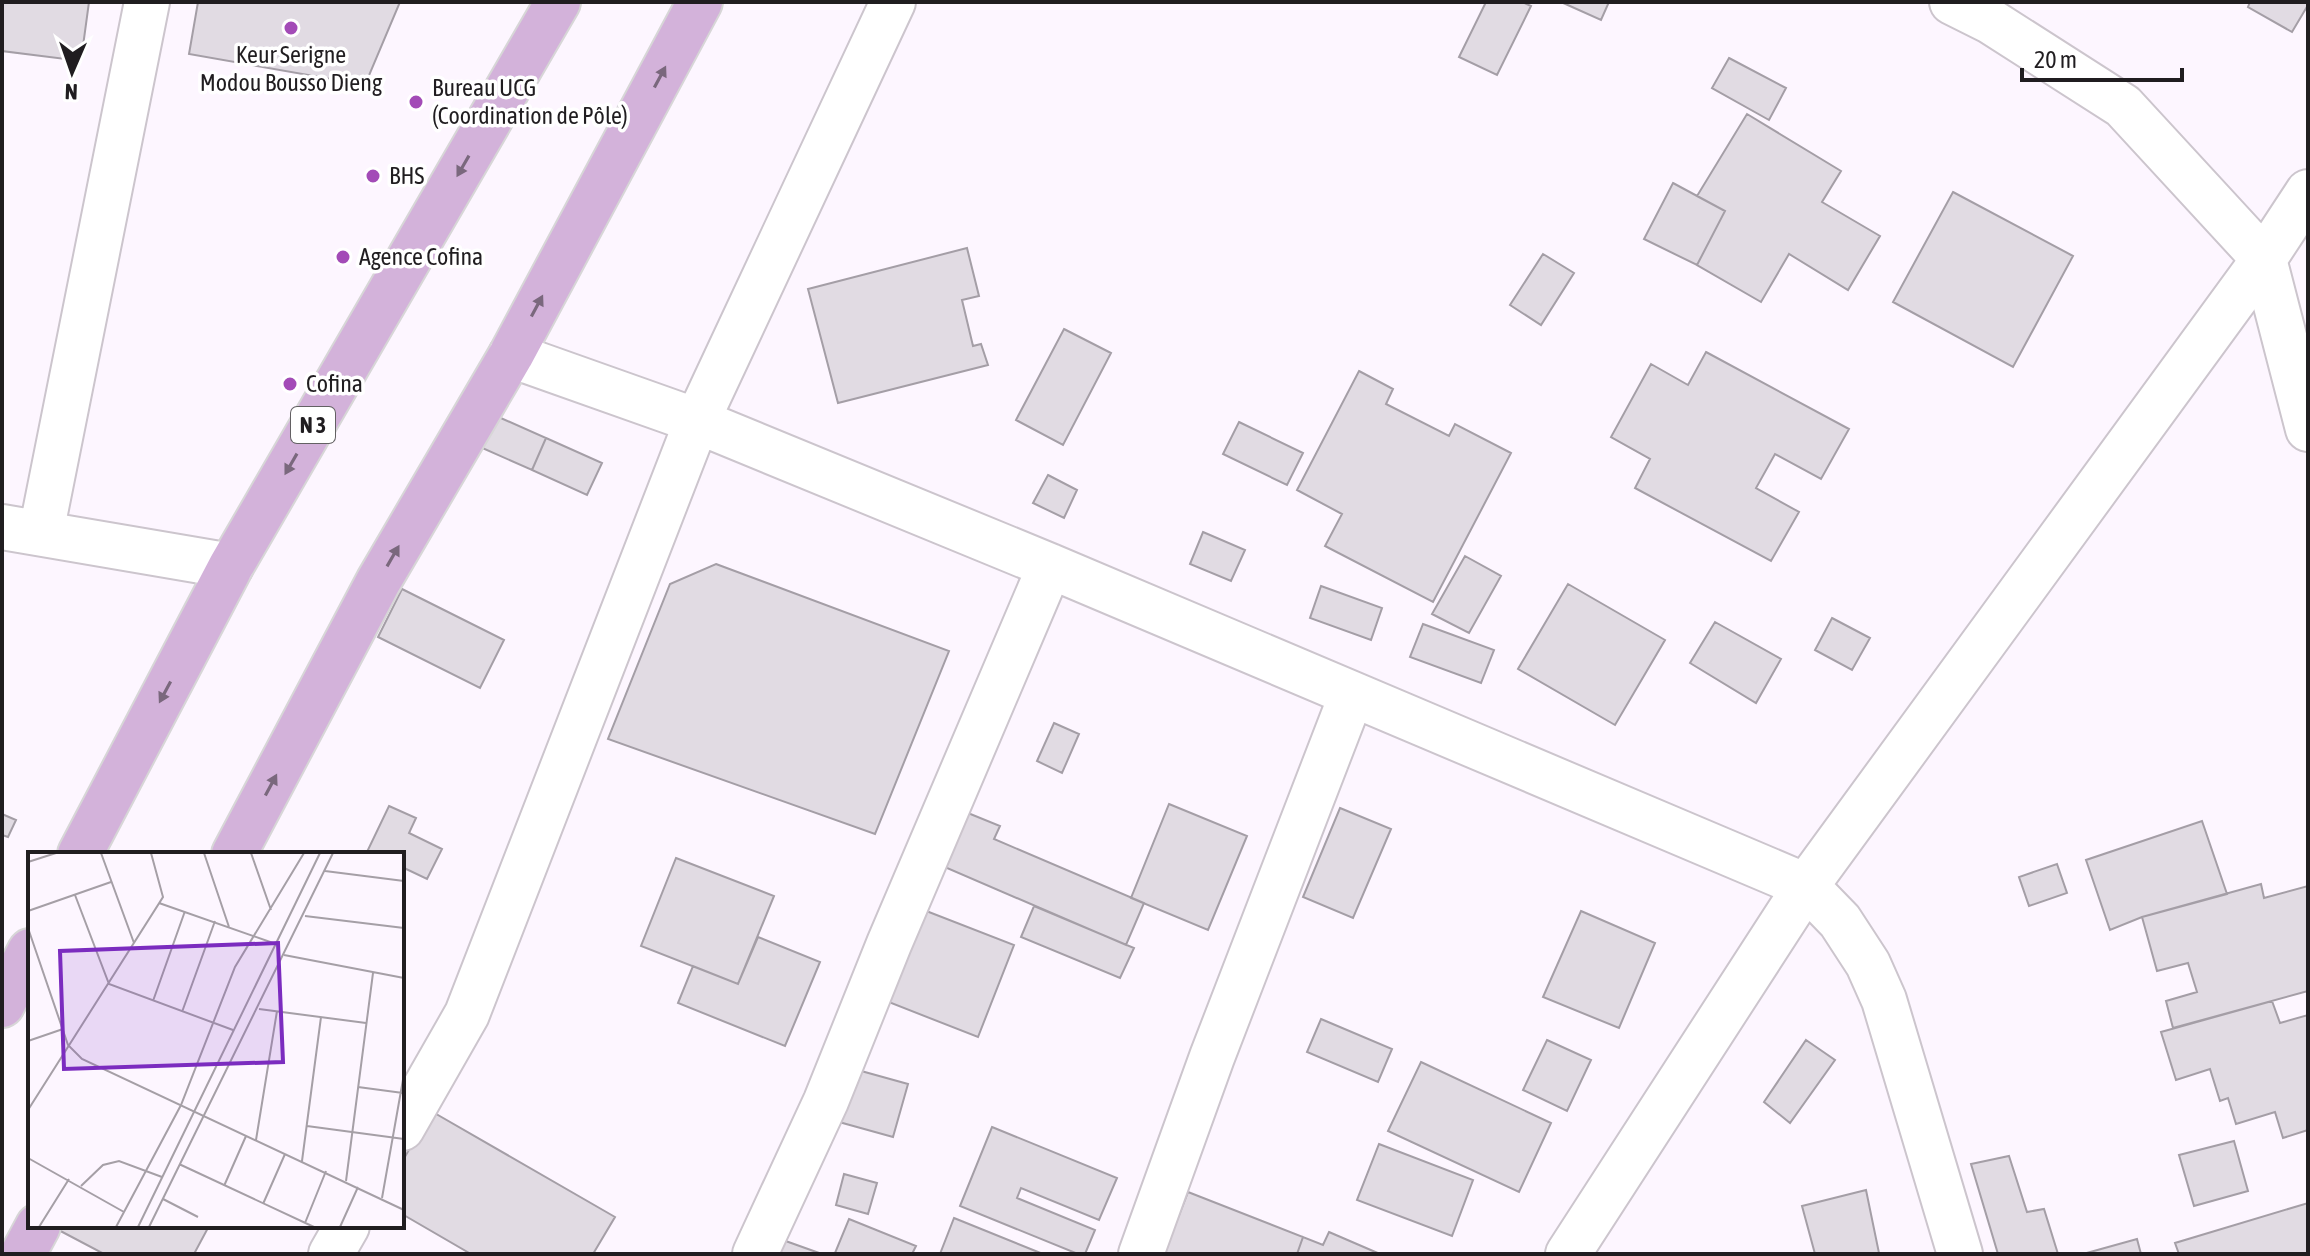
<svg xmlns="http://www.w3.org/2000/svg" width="2310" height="1256" font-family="'Asap Condensed',sans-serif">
<rect width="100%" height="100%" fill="#fdf6ff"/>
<!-- building -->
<path fill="#e1dbe3" stroke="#a49ea6" stroke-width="2" d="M2 2H89L81 61 2 51Z
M198 2H400L365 85 189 54Z
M1486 2H1522L1531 6 1497 75 1459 57Z
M1561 2H1609L1601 20Z
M2250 2H2308V5L2292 32 2248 7Z
M1729 58 1786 88 1769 120 1712 88Z
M1747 114 1841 171 1822 202 1880 236 1848 290 1789 254 1761 302 1697 265 1725 211 1697 196Z
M1673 183 1725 211 1697 265 1644 239Z
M1953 192 2073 256 2013 367 1893 302Z
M967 248 979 296 962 300 973 346 981 344 988 365 838 403 808 289Z
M1543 254 1574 273 1541 325 1510 305Z
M1064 329 1111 353 1063 445 1016 420Z
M1706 352 1849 429 1821 479 1775 454 1756 488 1799 512 1771 561 1635 488 1650 459 1611 437 1651 364 1688 385Z
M1359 371 1393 389 1386 404 1449 436 1455 424 1511 453 1433 602 1325 546 1342 514 1297 490Z
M494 415 546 438 532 470 480 447Z
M1239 422 1303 453 1287 485 1223 454Z
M546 438 602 463 587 495 532 470Z
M1048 475 1077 490 1064 518 1033 503Z
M1203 532 1245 550 1231 581 1190 564Z
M1465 556 1501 576 1469 633 1432 614Z
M716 564 949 651 875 834 608 739 670 584Z
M1568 584 1665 640 1615 725 1518 669Z
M1321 586 1382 608 1371 640 1310 618Z
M402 589 504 640 480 688 378 637Z
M1832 618 1870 638 1852 670 1815 650Z
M1715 622 1781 659 1756 703 1690 663Z
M1423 624 1494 650 1481 683 1410 657Z
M1054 723 1079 734 1062 773 1037 761Z
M1169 804 1247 836 1208 930 1131 898Z
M389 806 416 818 409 833 442 849 427 879 402 867V854H366Z
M1340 808 1391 829 1353 918 1303 897Z
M963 811 1000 826 994 839 1144 903 1126 945 940 865Z
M2 814 16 820 8 837 2 835Z
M2202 821 2227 894 2142 917 2110 930 2086 860Z
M676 858 774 896 738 984 641 946Z
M2057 864 2067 893 2029 906 2019 877Z
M2261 884 2264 898 2308 886V991L2173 1028 2166 1001 2197 992 2188 963 2157 971 2142 917Z
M1034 906 1134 948 1120 978 1021 937Z
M916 907 1014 945 978 1037 881 999Z
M1581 911 1655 943 1619 1028 1543 997Z
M758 937 820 962 785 1046 678 1003 693 966 738 984Z
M2272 1001 2280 1023 2308 1015V1130L2283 1138 2275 1112 2236 1124 2228 1098 2220 1101 2210 1069 2176 1080 2161 1032Z
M1321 1019 1392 1049 1378 1082 1307 1052Z
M1547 1040 1591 1060 1567 1111 1523 1090Z
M1806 1040 1835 1060 1790 1123 1764 1102Z
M1421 1062 1551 1123 1519 1192 1388 1131Z
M854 1069 908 1084 893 1137 839 1122Z
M431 1111 615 1217 593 1254H471L402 1214V1162Z
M992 1127 1117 1178 1099 1220 1021 1188 1017 1198 1095 1230 1085 1254H1078L960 1206Z
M2234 1141 2248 1191 2194 1206 2179 1155Z
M1379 1144 1473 1180 1452 1236 1357 1200Z
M2009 1156 2027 1212 2044 1209 2058 1254H1998L1971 1164Z
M844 1174 877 1183 868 1214 836 1205Z
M1866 1190 1879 1253 1815 1254 1802 1206Z
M1188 1192 1303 1237 1297 1254H1164Z
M2308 1203V1254H2179L2175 1243Z
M954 1218 1043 1254H940Z
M849 1219 916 1246 912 1254 835 1253Z
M51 1226H209L194 1254H104Z
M1329 1232 1380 1254H1297L1303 1237 1323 1245Z
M780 1239 822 1254H775Z
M2137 1239 2141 1254H2083Z"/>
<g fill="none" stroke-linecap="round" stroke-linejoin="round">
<defs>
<path id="street" d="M511 355 697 421 1050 566 1806 886 1840 921 1868 964 1884 1000 1960 1254
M2 527 231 566
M41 533 147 2
M402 1128 467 1014 697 421 893 2
M331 1254 347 1226
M755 1254 826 1101 889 944 1050 566
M1141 1254 1212 1057 1352 694
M1568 1254 1806 886 2264 259"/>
<path id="secondary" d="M1952 2 1990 21 2123 106 2264 259 2308 429
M2264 259 2308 192"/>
<path id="primary" d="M80 854 231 566 558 2
M234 854 378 582 511 355 700 2
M2 1005 30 951
M23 1254 38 1226"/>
</defs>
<!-- street casing -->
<use href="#street" stroke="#ccc5cd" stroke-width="48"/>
<!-- secondary casing -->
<use href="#secondary" stroke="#ccc5cd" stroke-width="48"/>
<!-- primary casing -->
<use href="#primary" stroke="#d7d6d7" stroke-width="48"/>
<!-- street -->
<use href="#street" stroke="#fff" stroke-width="44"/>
<!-- secondary -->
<use href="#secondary" stroke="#fff" stroke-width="44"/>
<!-- primary -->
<use href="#primary" stroke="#d3b2da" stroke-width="44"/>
</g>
<!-- one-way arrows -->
<defs><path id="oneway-solid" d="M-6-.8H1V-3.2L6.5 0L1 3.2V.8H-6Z" transform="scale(2)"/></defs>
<g fill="#7a687d">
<use href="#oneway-solid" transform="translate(660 77) rotate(-62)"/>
<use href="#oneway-solid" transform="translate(463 166) rotate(120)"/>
<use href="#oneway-solid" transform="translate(537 306) rotate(-62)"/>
<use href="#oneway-solid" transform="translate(291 464) rotate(120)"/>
<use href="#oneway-solid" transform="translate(393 556) rotate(-60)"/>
<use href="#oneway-solid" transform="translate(165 692) rotate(118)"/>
<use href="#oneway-solid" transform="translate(271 785) rotate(-62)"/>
</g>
<!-- markers -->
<g fill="#a34bb7" stroke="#fff" stroke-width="3">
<circle cx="291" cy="28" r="8"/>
<circle cx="416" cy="102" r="8"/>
<circle cx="373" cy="176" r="8"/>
<circle cx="343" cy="257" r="8"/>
<circle cx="290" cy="384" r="8"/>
</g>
<g text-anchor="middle" stroke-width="7" stroke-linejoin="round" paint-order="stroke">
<!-- shield labels -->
<rect fill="#fff" stroke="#636163" stroke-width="2" x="291" y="407" width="44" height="36" rx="6"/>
<g font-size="22" font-weight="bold" fill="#201d20">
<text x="313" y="433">N 3</text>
</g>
<!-- poi labels -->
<g font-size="24" fill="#201d20" stroke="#fff" text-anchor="start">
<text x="291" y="63" text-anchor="middle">Keur Serigne<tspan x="291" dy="28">Modou Bousso Dieng</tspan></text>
<text x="432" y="96">Bureau UCG<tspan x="432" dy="28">(Coordination de Pôle)</tspan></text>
<text x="389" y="184">BHS</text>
<text x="359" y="265">Agence Cofina</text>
<text x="306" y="392">Cofina</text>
</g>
</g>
<!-- overview -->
<g transform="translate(28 852)">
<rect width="376" height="376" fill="#fdf6ff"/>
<path fill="none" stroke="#a59fa6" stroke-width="2" d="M73 1 106 91M176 1 201 75M223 1 243 58M0 10 28 1M297 19 376 29M47 43 81 132 205 178M131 51 248 92M0 59 83 30M277 64 376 76M0 76 40 193 54 207 376 358M256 103 376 126M125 149 157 59M231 157 338 171M154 160 187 69M0 189 35 177M330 235 375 241M0 258 135 45 123 1M279 274 376 287M228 288 249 159M0 306 96 360M274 309 293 165M151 312 286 375M318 329 345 121M53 334 75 313 91 309 134 325M196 334 218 284M354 346 376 222M135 347 170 365M235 352 257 302M277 371 298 319M11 375 41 327M88 375 153 253 207 115 276 1M110 375 292 1M121 375 305 1M312 375 330 335"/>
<path fill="#7b2cbf" fill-opacity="0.15" stroke="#7b2cbf" stroke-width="4" d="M250 91 255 210 36 217 32 99Z"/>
<rect width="376" height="376" fill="none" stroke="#201d20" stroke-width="4"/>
</g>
<!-- border -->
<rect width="2310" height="1256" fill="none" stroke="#201d20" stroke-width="8"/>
<!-- north arrow -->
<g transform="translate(72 72) rotate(182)" stroke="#ffffff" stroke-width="6" paint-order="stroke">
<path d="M0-6L14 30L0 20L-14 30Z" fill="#201d20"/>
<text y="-12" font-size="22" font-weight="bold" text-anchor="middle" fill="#201d20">N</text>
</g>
<!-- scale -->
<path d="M2022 68v12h160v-12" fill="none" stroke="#201d20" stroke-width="4"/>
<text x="2034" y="68" font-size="24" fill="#201d20" stroke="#ffffff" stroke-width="6" paint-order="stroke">20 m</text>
</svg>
